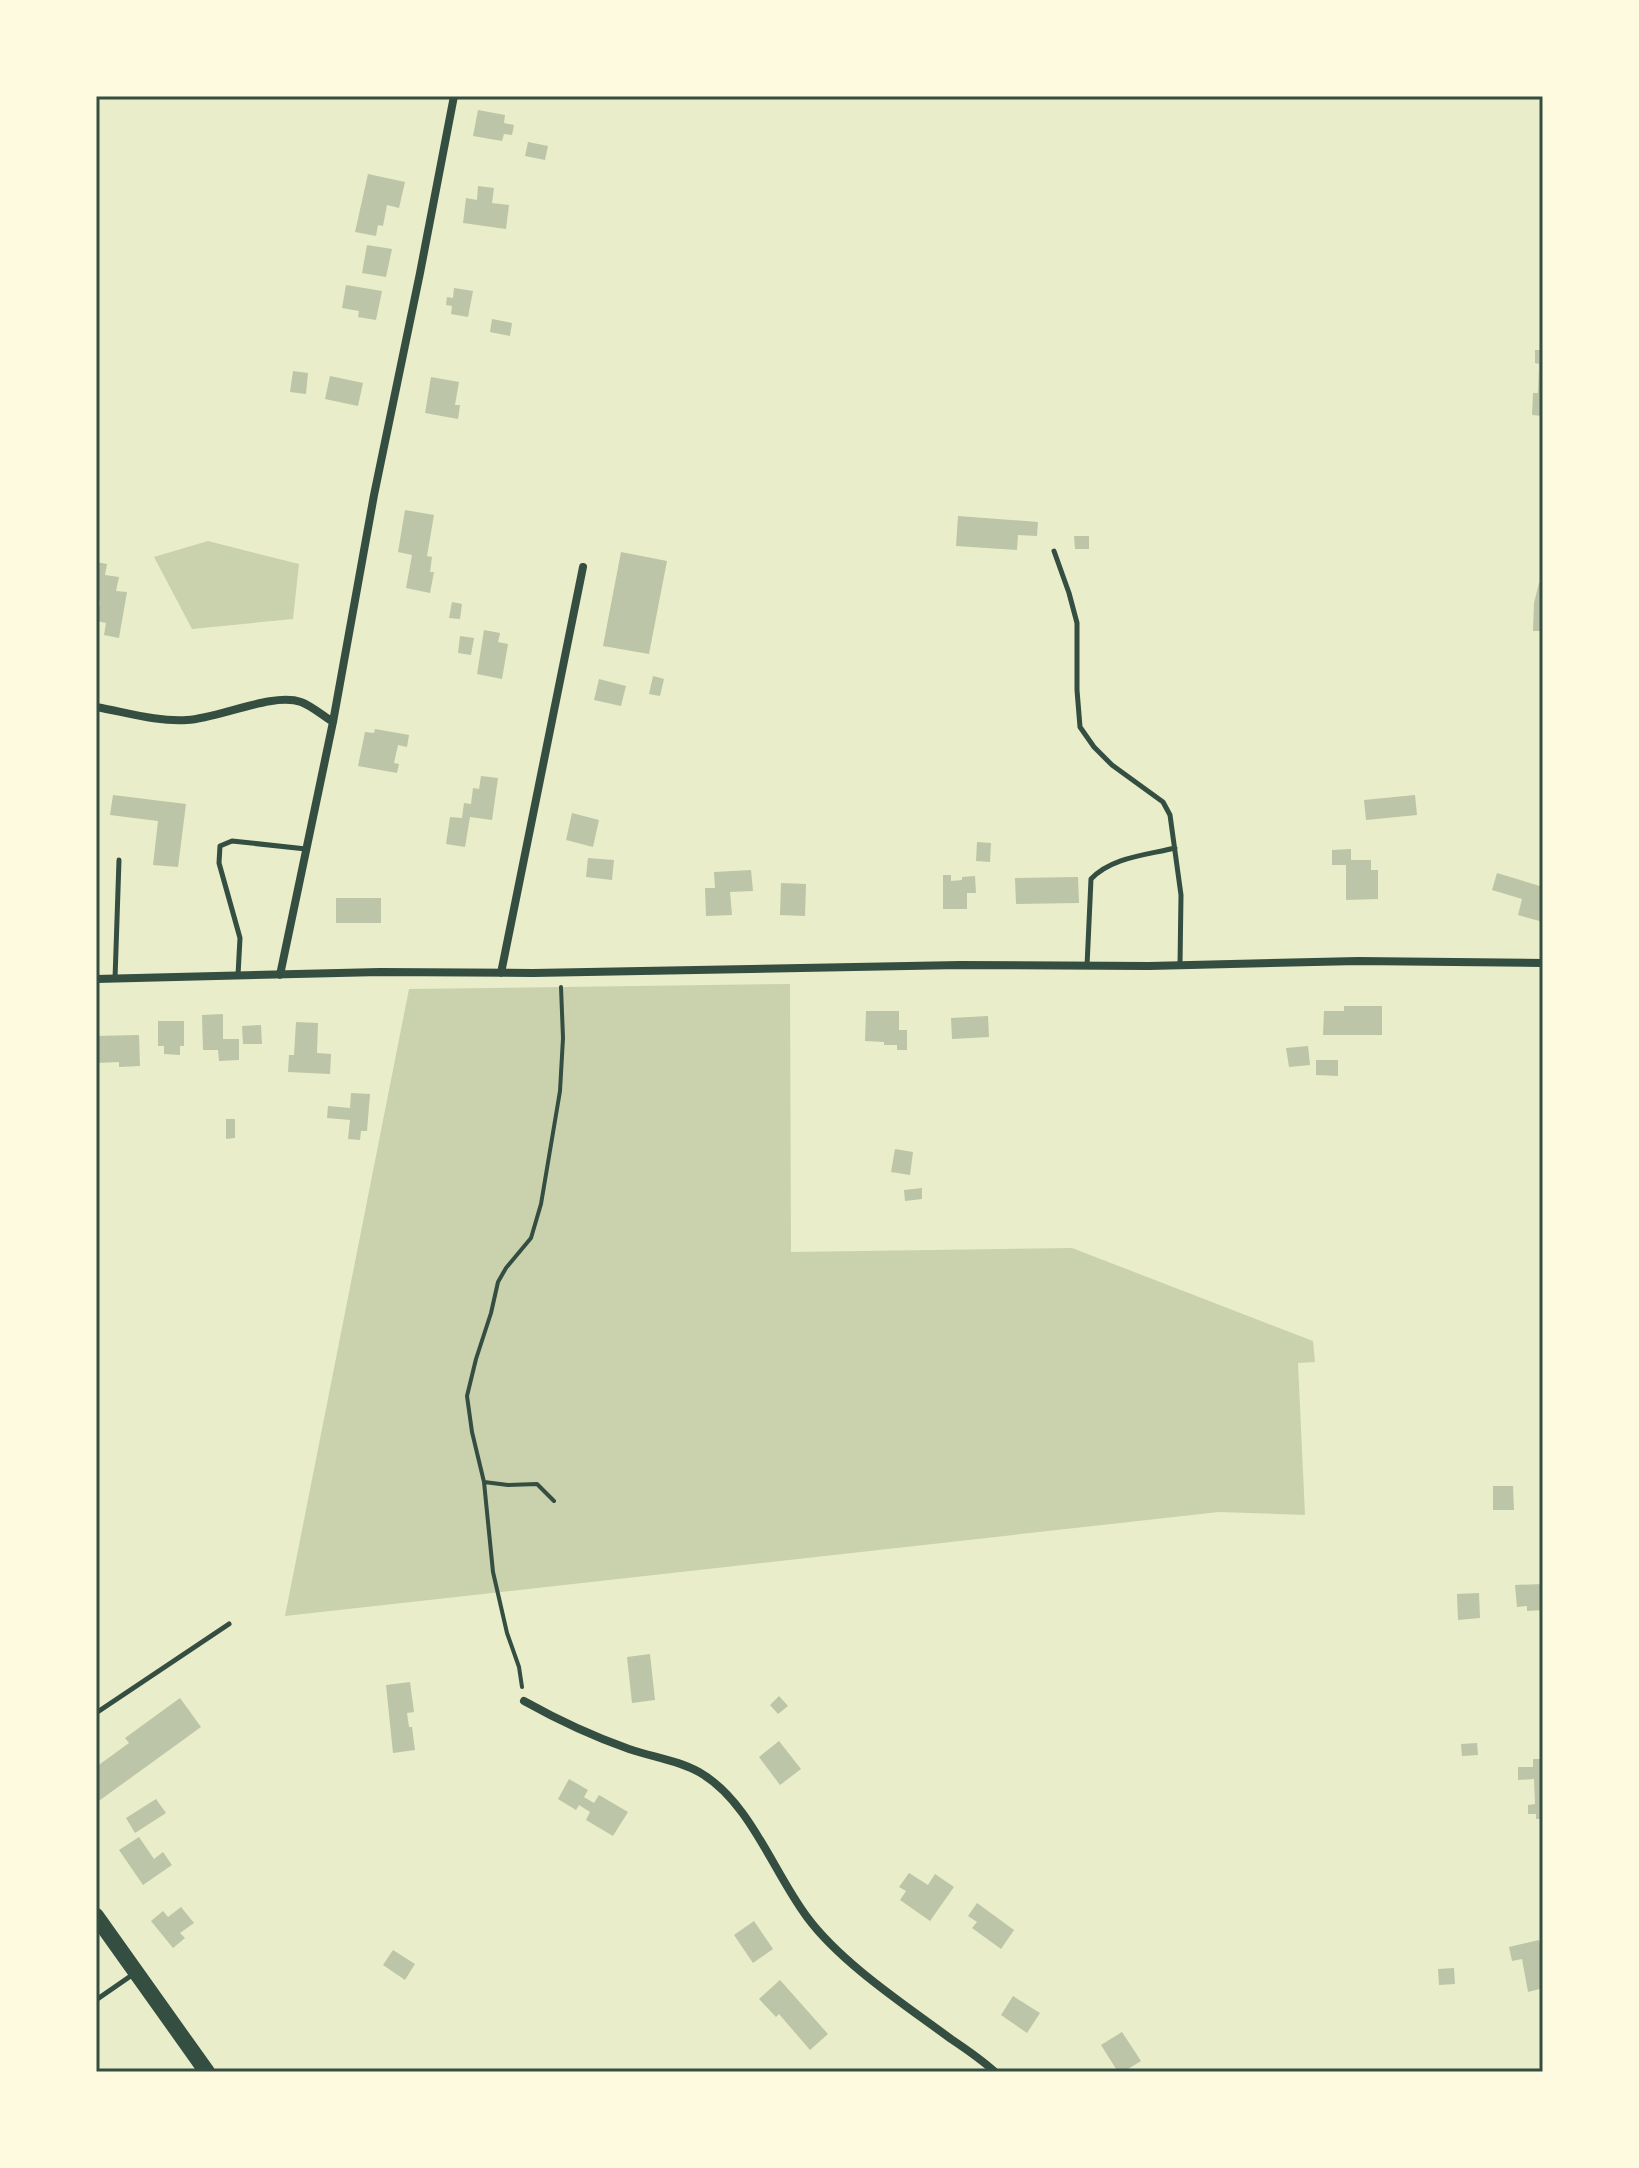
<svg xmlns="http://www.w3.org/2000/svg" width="1639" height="2168" font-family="'PT Sans Narrow',sans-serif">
<rect width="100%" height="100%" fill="#e9edc9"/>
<!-- green -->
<path fill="#cad2ad" d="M208 541 299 564 293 619 192 629 154 557Z
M790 984 791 1252 1072 1248 1313 1341 1315 1362 1298 1363 1305 1515 1219 1512 285 1616 409 989Z"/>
<!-- building -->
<path fill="#bcc5a7" d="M478 110 505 115 504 123 514 125 512 135 504 134 502 141 473 136Z
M528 142 548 146 545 160 525 156Z
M368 174 405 182 399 208 387 205 383 226 378 225 376 236 355 232Z
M478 186 494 188 492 203 509 205 506 229 463 223 466 198 477 200Z
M367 245 392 249 386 277 362 273Z
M346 285 382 291 376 320 358 317 359 311 342 308Z
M454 288 473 291 468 317 451 314 452 306 446 305 447 297 453 298Z
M492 319 512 323 510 336 490 332Z
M1535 350H1543V416L1532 415 1533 393H1538L1539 364 1535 363Z
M293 371 308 373 306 394 290 392Z
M330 376 363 383 358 406 325 399Z
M431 377 459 382 455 405H460L458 419 425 413Z
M405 510 434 515 427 556 432 557 430 572H434L430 593 406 588 412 555 398 552Z
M958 516 1038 522 1037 536 1018 535 1017 550 956 546Z
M1074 536H1089V549H1075Z
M621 552 667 561 649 654 603 646Z
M96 562 107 564 105 575 119 577 116 591 127 592 119 638 104 635 106 623 97 621 100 601 96 600Z
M1539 583H1543V631H1533L1534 603Z
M452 602 462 604 460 619 449 618Z
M484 630 500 633 498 642 508 644 502 679 477 674Z
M460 636 474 638 471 655 458 653Z
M653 676 664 679 660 696 649 694Z
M599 679 626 686 621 706 594 700Z
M375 729 409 735 407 747 398 745 394 763 399 764 397 773 358 766 365 732 374 733Z
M481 776 498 778 492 820 470 817 465 847 446 844 450 817 462 818 464 803 471 804 473 788 479 789Z
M113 795 186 804 178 867 153 865 158 821 110 815Z
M1415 795 1417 815 1366 820 1364 800Z
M572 813 599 820 593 847 566 840Z
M977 842 991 843 990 862 976 861Z
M1351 849V860H1371V870H1378V899L1346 900V865H1332V850Z
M588 858 614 860 612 880 586 877Z
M751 870 753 891 730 892 732 915 706 916 705 888H715L714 872Z
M1497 873 1543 887V922L1518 915 1522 899 1492 890Z
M943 875H951V881L962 880V877L975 876 976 893H967V909H943Z
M1078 877 1079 903 1016 904 1015 878Z
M781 883 806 884 805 916 780 915Z
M336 898H381V923H336Z
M1344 1006H1382V1035H1323L1324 1011H1344Z
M866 1011H899V1030H907V1050H897V1045H884V1042L865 1041Z
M223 1014V1039H239V1060L219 1061 218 1050H203L202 1015Z
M988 1016 989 1037 952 1039 951 1018Z
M158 1021H184V1046H180V1055L164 1054V1046H158Z
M296 1022 318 1023 317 1053 331 1054 330 1074 288 1072 289 1055H294Z
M261 1025 262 1044H243L242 1026Z
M139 1035 140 1066 119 1067V1062L96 1063V1036Z
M1308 1046 1310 1065 1289 1067 1286 1048Z
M1316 1060H1338V1076L1316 1075Z
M351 1093 370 1094 367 1131H361L360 1140 348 1139 350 1120 327 1118 328 1106 350 1108Z
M226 1119H235V1138L226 1139Z
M895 1149 913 1152 910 1175 891 1172Z
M922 1188V1199L905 1201 904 1190Z
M1493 1486H1513L1514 1510H1493Z
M1543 1584V1610L1527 1611V1606L1517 1607 1515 1585Z
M1479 1593 1480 1618 1458 1620 1457 1594Z
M650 1654 655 1700 632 1703 627 1657Z
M410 1682 414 1712 407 1713 409 1727H412L415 1750 393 1753 386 1685Z
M779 1696 788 1706 778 1714 770 1705Z
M180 1698 201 1727 96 1803V1767L129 1743 125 1738Z
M779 1741 801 1769 780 1785 759 1757Z
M1477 1743 1478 1755 1462 1756 1461 1744Z
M1533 1759H1543V1819H1536V1814H1528V1805L1535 1804 1534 1779 1518 1780V1767H1533Z
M569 1779 588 1790 584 1797 594 1803 599 1795 628 1812 613 1836 586 1820 590 1812 579 1805 576 1810 558 1799Z
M156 1799 166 1813 135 1833 126 1818Z
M139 1837 154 1859 163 1852 172 1865 143 1885 119 1850Z
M909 1873 928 1885 935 1874 954 1887 930 1921 900 1900 906 1891 899 1887Z
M977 1903 1014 1930 1001 1949 972 1928 977 1922 968 1916Z
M181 1907 194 1923 180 1933 185 1938 173 1948 151 1921 163 1911 168 1917Z
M754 1921 773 1949 753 1963 734 1935Z
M1539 1940 1543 1958V1988L1528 1992 1522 1959 1512 1961 1509 1947Z
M393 1950 415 1964 405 1980 383 1965Z
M1454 1968 1455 1984 1439 1985 1438 1969Z
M780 1980 828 2034 810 2050 779 2014 776 2017 759 1999Z
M1013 1996 1040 2013 1027 2033 1001 2015Z
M1122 2032 1141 2061 1123 2072H1118L1101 2045Z"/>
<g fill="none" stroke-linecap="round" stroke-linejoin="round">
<!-- path -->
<path stroke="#344e41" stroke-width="4" d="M484 1482 508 1485 537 1484 554 1501
M522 1687 519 1667 507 1633 493 1572 484 1482 472 1432 467 1396 476 1359 491 1313 498 1282 506 1268 531 1238 541 1204 560 1091 563 1038 561 987"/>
<!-- service -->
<path stroke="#344e41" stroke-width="5" d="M1054 551 1069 593 1077 623V690L1080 727 1094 747 1112 765 1163 802 1170 815 1181 895 1180 965
M1087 966 1091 879C1112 857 1147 855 1175 848
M238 975 240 938 219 863 220 846 232 841 306 849
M115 979 119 860
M96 1713 229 1624
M96 2000 135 1973"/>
<!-- minor -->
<path stroke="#344e41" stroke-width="8" d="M96 707C125 712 157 722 187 720 220 718 273 692 301 702 312 706 323 716 333 722
M501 973 583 567
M280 975 333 722 374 495 420 273 454 96
M96 979 380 972 533 973 960 965 1149 966 1358 961 1543 963
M524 1701C558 1720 592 1736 629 1749 652 1757 678 1760 699 1772 750 1801 773 1872 807 1917 841 1963 905 2005 951 2039 966 2049 982 2060 995 2072"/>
<!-- trunk -->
<path stroke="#344e41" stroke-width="16" d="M96 1916 207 2072"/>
</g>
<!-- border -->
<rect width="1639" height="2168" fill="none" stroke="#fefae0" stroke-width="196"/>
<rect x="98" y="98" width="1443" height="1972" fill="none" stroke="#344e41" stroke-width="3"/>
</svg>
